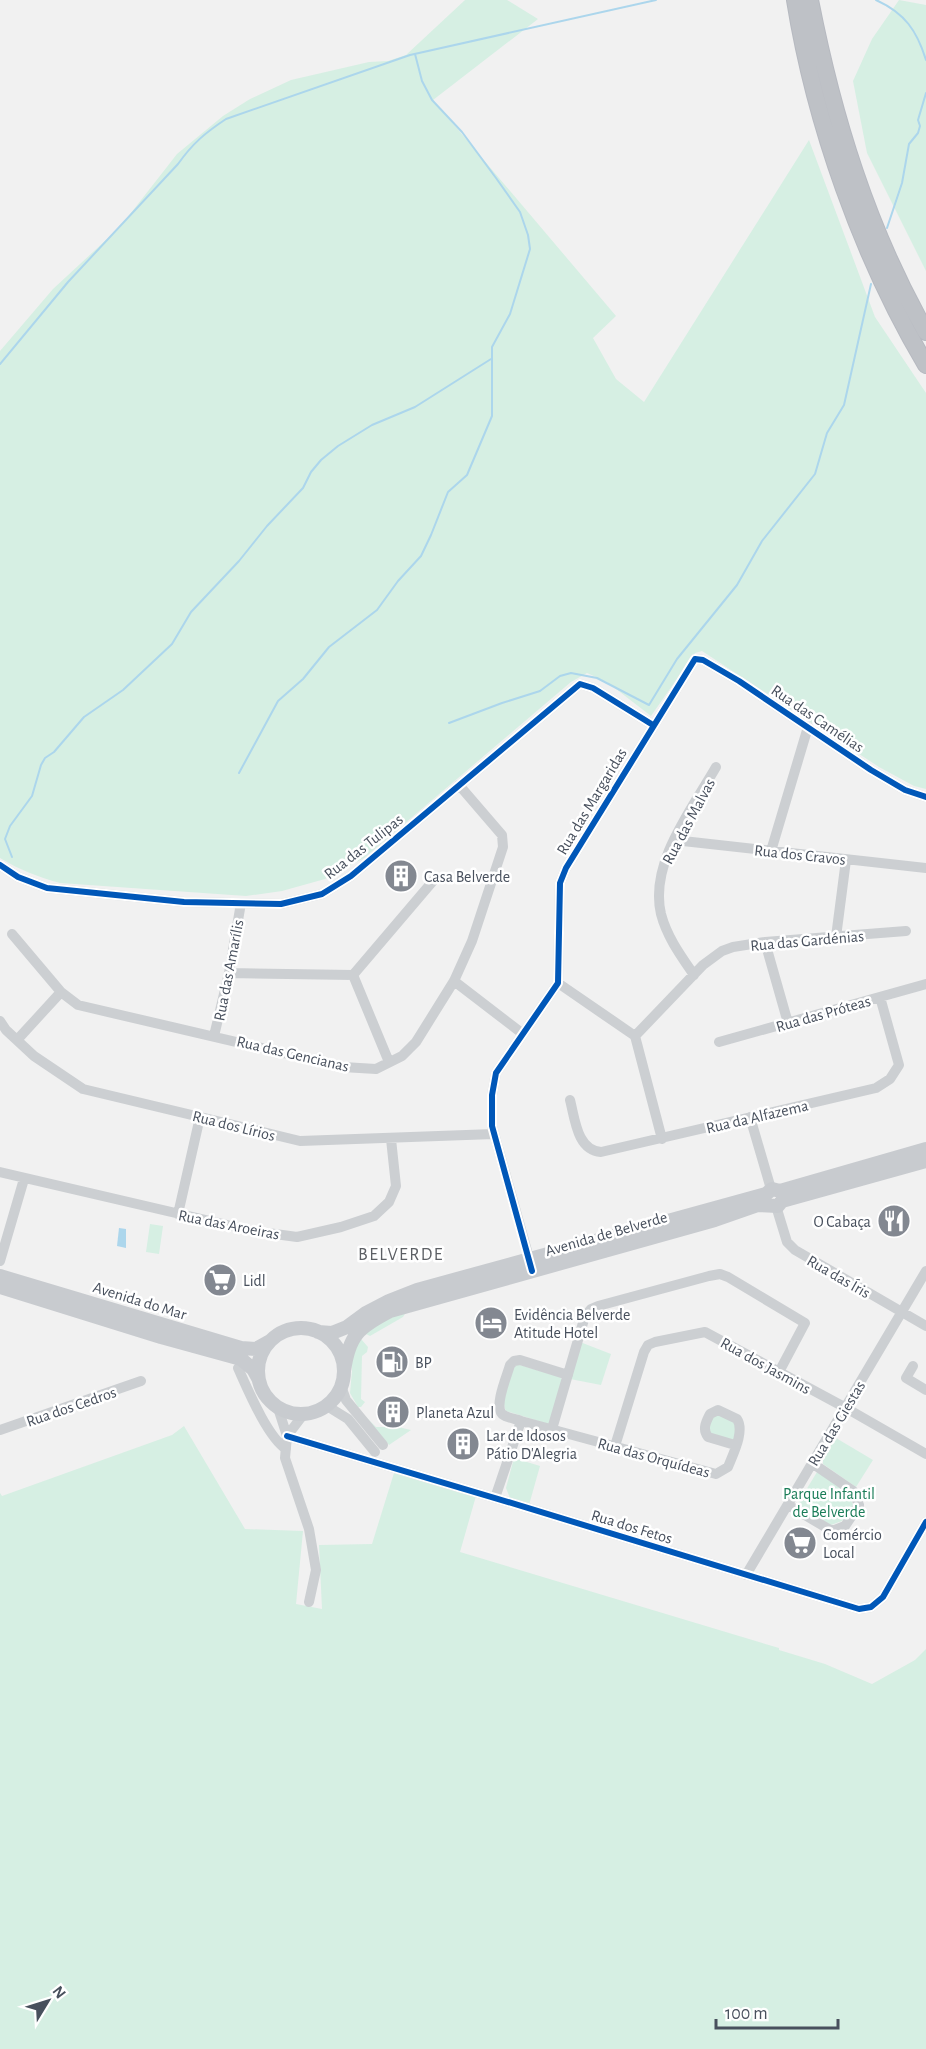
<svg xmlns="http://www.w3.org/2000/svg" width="926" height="2049" font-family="'Alegreya Sans',sans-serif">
<rect width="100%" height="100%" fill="#f1f1f1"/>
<!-- green -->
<path fill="#d6efe3" d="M465 0H507L538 19 433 100 616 316 593 338 616 379 644 402 809 140 875 317 926 393V789L914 786 879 767 702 651 695 653 651 716 607 682 587 673 571 682 364 858 325 879 282 891 246 896 60 883C38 877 20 870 0 858V351L53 289 120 227 177 154 223 116 250 99 291 80 369 62 388 61 406 55Z
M899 0 926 5V271L867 153 853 81 872 39Z
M150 1224 163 1226 159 1254 146 1252Z
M406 1312 403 1317 370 1336 364 1333 374 1323Z
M361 1339 368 1347 367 1352 362 1356 361 1399 365 1402 361 1407H358L350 1393 352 1371 351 1360V1354Z
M580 1342 611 1354 601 1385 570 1379Z
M516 1365H520L560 1377 562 1380 554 1417 548 1424 506 1411C500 1399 508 1375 516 1365Z
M714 1413 737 1422 735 1440 710 1435 707 1431Z
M363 1414 376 1427H398L411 1430 389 1445Z
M184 1426 245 1529 303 1531 296 1604 322 1609 319 1545 372 1544 394 1473 476 1496 460 1552 779 1648V1650L825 1664 872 1684 915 1660 926 1649V2049H0V1493L2 1496 172 1435Z
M836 1438 873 1460 856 1487 823 1464V1457Z
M514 1458 540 1466 529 1505 510 1498 506 1488Z
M817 1472 848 1492 853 1505 842 1521 831 1525 797 1505Z"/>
<!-- water -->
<path fill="#acd6ec" d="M119 1228 126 1229V1248L117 1246Z"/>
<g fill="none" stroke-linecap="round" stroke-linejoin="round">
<!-- stream -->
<path stroke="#acd6ec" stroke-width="2" d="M876 0C905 13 917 31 926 60
M887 228 902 183 909 144 918 133 920 126 918 120 926 93
M0 364 68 282 178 164C193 143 205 133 226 119L410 55 656 0
M449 723 502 703 540 691 560 676 571 673 597 678 649 705 677 659 737 585 762 541 815 474 827 433 844 405 871 284
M239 773 278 701 303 679 329 647 377 610 398 581 421 556 431 535 448 492 467 475 492 416V347L510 314 530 249 528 235 520 212 496 178 462 132 432 100 422 81 415 54
M12 857 5 839 10 826 32 796 41 765 45 758 54 752 84 717 123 690 172 644 191 612 239 561 267 526 303 488 311 472 321 460 338 446 372 425 415 407 491 359"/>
<defs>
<path id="highway" d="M795 0C815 124 862 257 926 365
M810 0C833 117 867 228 926 332"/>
</defs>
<!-- highway casing -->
<use href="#highway" stroke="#b6b9c0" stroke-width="18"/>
<!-- minor -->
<path stroke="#cccfd2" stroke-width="10" d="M674 840 926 868
M771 851 808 727
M0 865 18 877 47 888 184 902 281 904 322 894 351 876 580 684 593 688 653 725
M12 934 61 992 78 1005 343 1067 376 1069 402 1056 416 1042 454 981 472 941 503 847 502 835 459 785
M836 937 846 860
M765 942 788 1023
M229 973 353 975 433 881
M353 975 389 1062
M694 975C681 956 667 937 661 914 649 863 692 809 716 767
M454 981 523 1034
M558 983 635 1036 662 1139
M0 1021 6 1030 34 1056 83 1089 300 1141 494 1134
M214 1036 229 973 241 903
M635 1036 703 965 722 951 733 947 765 942 906 931
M17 1040 61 992
M719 1042 926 984
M570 1100C575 1119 577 1150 601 1152L876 1088 890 1079 899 1065 880 997
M750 1117 771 1189
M0 1172 253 1231 297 1237 341 1227 374 1216 389 1202 396 1186 391 1139
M776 1206 787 1242 795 1250 926 1326
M178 1214 200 1117
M0 1261 24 1179
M531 1265 492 1126V1095L496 1073 558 983 560 883 566 868 695 659 703 660 739 681 871 770 905 790 926 797
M913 1366 906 1378 926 1390
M238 1368C248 1390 267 1436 286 1449
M568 1375 520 1360 514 1361 510 1365C507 1376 494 1405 502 1414 507 1418 516 1419 521 1421L716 1474 728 1467C733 1454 745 1431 737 1419L718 1410 710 1414C706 1422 702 1429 708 1437L735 1445
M341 1386 346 1400 383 1445
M327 1406 348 1419 375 1452
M278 1408 287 1436 285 1458 309 1529 316 1570 309 1602
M552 1429 585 1316 591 1309 598 1306 709 1276 720 1274 728 1277 805 1323 779 1372
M0 1430 141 1381
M287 1436 495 1498 859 1609 871 1607 883 1597 926 1522
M287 1436 303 1415
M615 1446 644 1352 648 1345 655 1342 705 1332 846 1408 926 1454
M495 1498 521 1421
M788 1505 832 1531 845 1526 859 1505 853 1491 812 1463
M746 1575 926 1271"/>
<!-- major -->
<path stroke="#c8cbcf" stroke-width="14" d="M780 1191 926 1149
M0 1276 241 1348 256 1349 270 1341
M0 1287 161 1337 241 1359 253 1369 259 1380
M258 1371a43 43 0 1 1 86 0a43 43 0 1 1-86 0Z
M318 1332 332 1333 347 1327 366 1313 389 1301 417 1290 766 1194 772 1189 780 1191
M344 1371C349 1335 359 1327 390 1311L715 1220 758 1205 778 1206 782 1201 926 1161"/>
<!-- highway -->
<use href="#highway" stroke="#bec1c6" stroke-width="16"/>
<defs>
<path id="cycleway" d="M0 865 18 877 47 888 184 902 281 904 322 894 351 876 580 684 593 688 653 725
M532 1271 492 1126V1095L496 1073 558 983 560 883 566 868 695 659 703 660 739 681 871 770 905 790 926 797
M287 1436 495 1498 859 1609 871 1607 883 1597 926 1522"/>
</defs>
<!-- cycleway casing -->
<use href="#cycleway" stroke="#fff" stroke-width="10"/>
<!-- cycleway -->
<use href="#cycleway" stroke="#0057b8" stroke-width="6"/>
</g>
<!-- icons -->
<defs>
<symbol id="building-disc" viewBox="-11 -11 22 22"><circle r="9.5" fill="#838891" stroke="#fff"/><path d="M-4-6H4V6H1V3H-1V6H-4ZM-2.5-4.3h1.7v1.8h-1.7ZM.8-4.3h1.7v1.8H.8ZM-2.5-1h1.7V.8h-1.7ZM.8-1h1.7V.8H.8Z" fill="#fff"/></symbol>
<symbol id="restaurant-disc" viewBox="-11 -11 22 22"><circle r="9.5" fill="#838891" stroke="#fff"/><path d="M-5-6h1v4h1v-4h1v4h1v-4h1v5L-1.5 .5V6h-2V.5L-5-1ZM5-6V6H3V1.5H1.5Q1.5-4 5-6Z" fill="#fff"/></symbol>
<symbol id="supermarket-disc" viewBox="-11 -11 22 22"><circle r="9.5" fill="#838891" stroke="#fff"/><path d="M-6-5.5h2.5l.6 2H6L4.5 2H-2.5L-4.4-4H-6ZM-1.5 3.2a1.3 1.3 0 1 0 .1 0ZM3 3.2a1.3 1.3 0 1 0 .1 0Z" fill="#fff"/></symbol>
<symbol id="hotel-disc" viewBox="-11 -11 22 22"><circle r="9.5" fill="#838891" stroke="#fff"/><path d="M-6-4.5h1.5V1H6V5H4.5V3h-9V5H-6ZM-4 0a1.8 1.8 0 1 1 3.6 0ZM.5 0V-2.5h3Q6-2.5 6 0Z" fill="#fff"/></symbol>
<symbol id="fuel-disc" viewBox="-11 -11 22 22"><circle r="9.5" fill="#838891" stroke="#fff"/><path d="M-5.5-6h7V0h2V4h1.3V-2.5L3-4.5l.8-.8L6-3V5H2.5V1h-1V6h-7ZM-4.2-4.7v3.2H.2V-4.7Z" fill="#fff"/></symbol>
</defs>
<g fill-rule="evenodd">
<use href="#building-disc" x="382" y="857" width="38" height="38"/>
<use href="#restaurant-disc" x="875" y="1202" width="38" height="38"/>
<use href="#supermarket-disc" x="201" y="1261" width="38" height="38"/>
<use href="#hotel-disc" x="472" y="1304" width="38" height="38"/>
<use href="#fuel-disc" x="373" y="1343" width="38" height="38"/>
<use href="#building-disc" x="374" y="1393" width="38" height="38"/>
<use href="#building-disc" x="444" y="1425" width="38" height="38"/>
<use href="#supermarket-disc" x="781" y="1524" width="38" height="38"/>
</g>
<g text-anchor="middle" stroke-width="5" stroke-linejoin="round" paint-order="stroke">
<!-- street labels -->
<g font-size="16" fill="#48505d" stroke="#fff">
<text transform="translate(818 718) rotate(34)" y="6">Rua das Camélias</text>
<text transform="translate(591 801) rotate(-59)" y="6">Rua das Margaridas</text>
<text transform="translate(688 821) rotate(-62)" y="6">Rua das Malvas</text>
<text transform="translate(363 846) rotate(-38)" y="6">Rua das Tulipas</text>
<text transform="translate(800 854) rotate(6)" y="6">Rua dos Cravos</text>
<text transform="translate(807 940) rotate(-5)" y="6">Rua das Gardénias</text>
<text transform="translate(228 970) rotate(-79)" y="6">Rua das Amarílis</text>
<text transform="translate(823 1013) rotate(-16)" y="6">Rua das Próteas</text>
<text transform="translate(293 1053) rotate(13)" y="6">Rua das Gencianas</text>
<text transform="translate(757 1116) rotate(-13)" y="6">Rua da Alfazema</text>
<text transform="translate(234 1125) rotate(14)" y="6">Rua dos Lírios</text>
<text transform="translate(229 1224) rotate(11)" y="6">Rua das Aroeiras</text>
<text transform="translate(606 1233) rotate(-16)" y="6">Avenida de Belverde</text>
<text transform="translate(839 1276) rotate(30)" y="6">Rua das Íris</text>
<text transform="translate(140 1300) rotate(17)" y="6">Avenida do Mar</text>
<text transform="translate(766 1365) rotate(29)" y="6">Rua dos Jasmins</text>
<text transform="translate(71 1406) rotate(-19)" y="6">Rua dos Cedros</text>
<text transform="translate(836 1423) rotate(-59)" y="6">Rua das Giestas</text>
<text transform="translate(654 1457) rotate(15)" y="6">Rua das Orquídeas</text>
<text transform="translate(632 1526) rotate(17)" y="6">Rua dos Fetos</text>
</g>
<!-- poi labels -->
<g font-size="16" fill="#48505d" stroke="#fff" text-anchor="start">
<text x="424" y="882">Casa Belverde</text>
<text x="871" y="1227" text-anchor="end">O Cabaça</text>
<text x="243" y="1286">Lidl</text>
<text x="514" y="1320">Evidência Belverde<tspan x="514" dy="18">Atitude Hotel</tspan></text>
<text x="415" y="1368">BP</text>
<text x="416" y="1418">Planeta Azul</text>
<text x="486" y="1441">Lar de Idosos<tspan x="486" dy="18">Pátio D'Alegria</tspan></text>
<text x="823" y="1540">Comércio<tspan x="823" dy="18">Local</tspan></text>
</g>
<!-- park labels -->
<g font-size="16" fill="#1a7d58" stroke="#fff">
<text x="829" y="1499">Parque Infantil<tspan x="829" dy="18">de Belverde</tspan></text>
</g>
<!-- neighbourhood labels -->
<g font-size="18" letter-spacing="1.5" fill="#5c5f64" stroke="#fff">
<text x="401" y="1260">BELVERDE</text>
</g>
</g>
<!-- north arrow -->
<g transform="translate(48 2001) rotate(52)" stroke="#ffffff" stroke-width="4.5" paint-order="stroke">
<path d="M0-4.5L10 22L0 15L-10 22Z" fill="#48505d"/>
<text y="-9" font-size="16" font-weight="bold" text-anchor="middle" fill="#48505d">N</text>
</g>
<!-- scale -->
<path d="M716 2019v9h122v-9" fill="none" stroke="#48505d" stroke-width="3"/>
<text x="725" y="2019" font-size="18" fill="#48505d" stroke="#ffffff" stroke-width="4.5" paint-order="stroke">100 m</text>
</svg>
